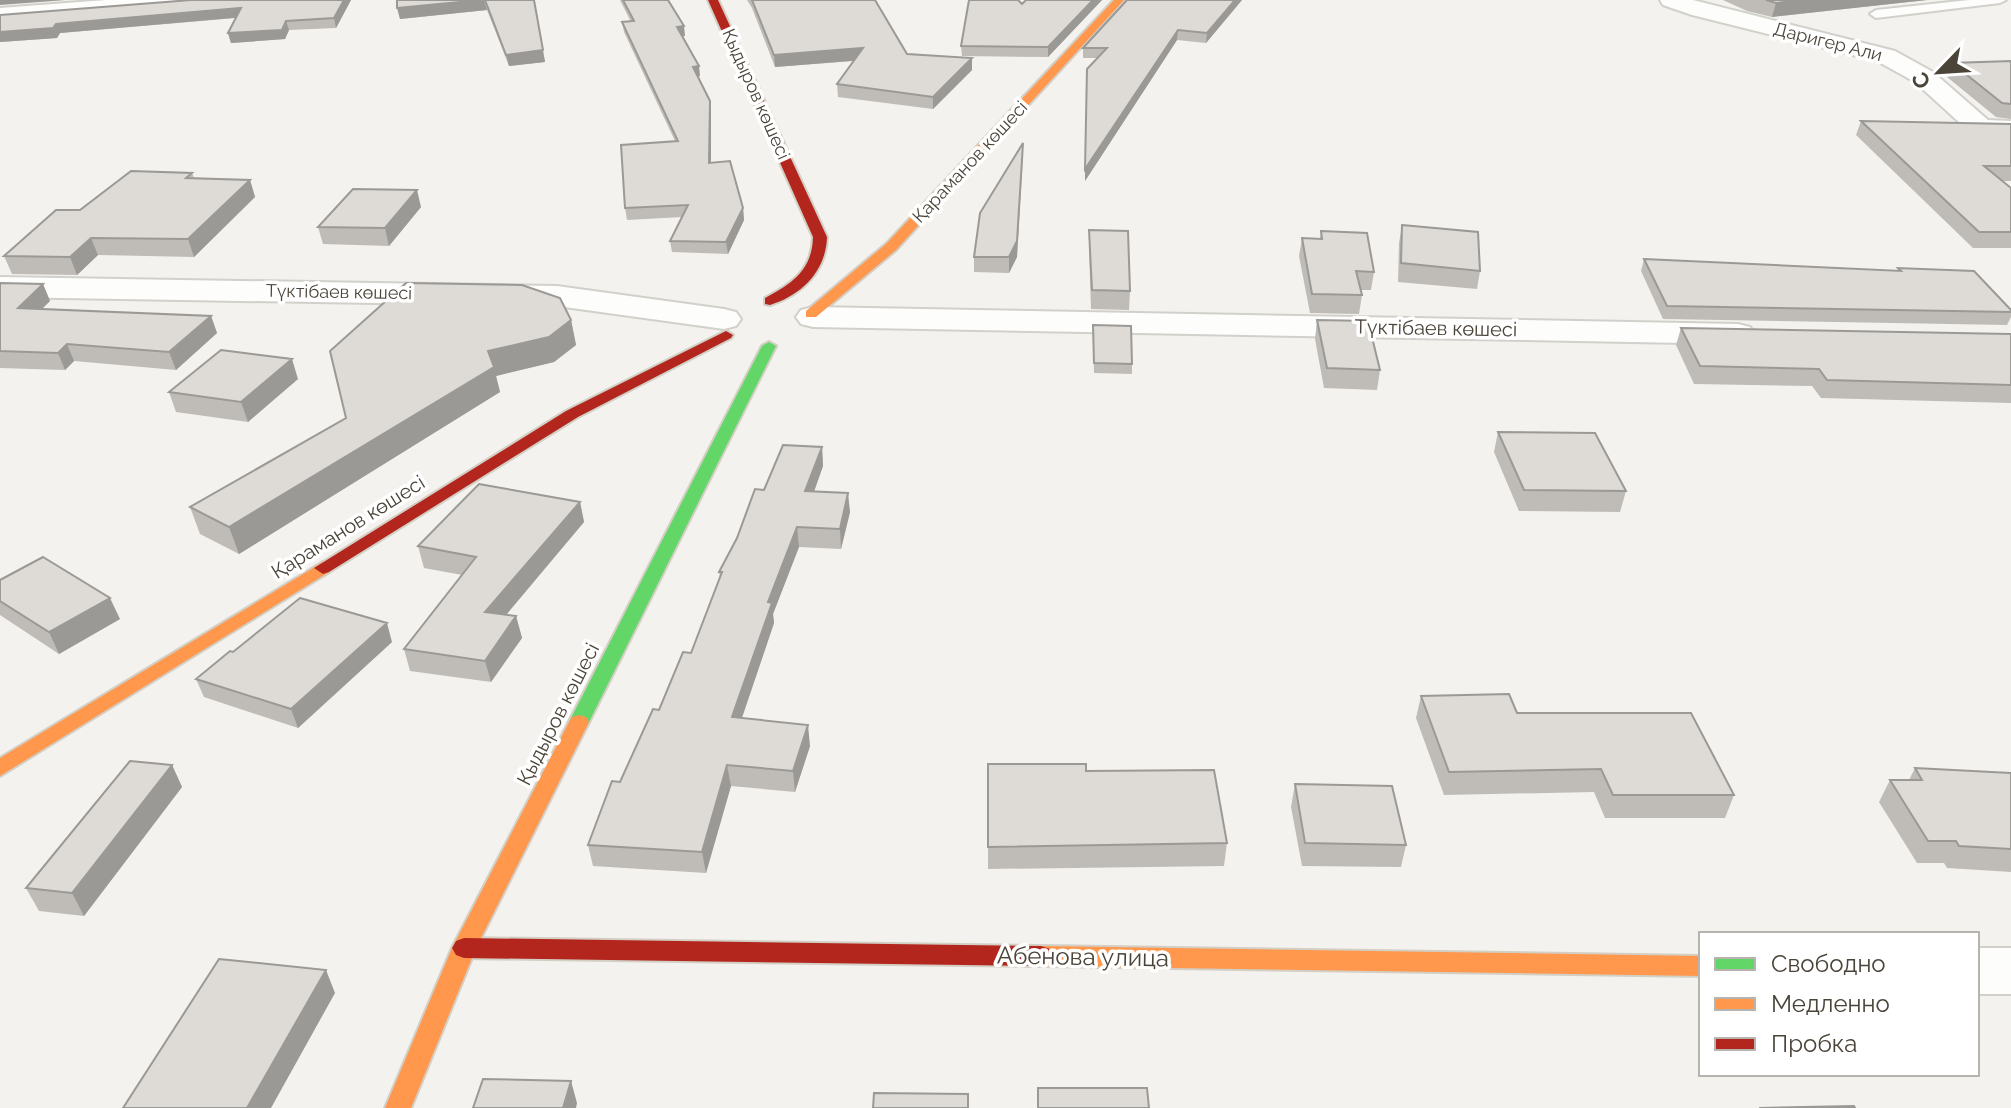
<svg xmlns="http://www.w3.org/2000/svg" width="2011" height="1108" font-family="Raleway,sans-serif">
<rect width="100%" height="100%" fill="#f4f2ee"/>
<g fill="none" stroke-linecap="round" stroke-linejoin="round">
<defs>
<path id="lane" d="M1969 0H2006L2000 3 1876 18 1870 14 1876 10Z"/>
<path id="street" d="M106 0H203L192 7 0 22V8Z
M1660 0H1693L1895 51 1933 72 1988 120 2011 121V137L1972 134 1915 82 1877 61 1692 15 1663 5Z
M0 277 557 286 724 309 736 312 741 319 736 326 724 329 557 306 0 297Z
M813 307 1738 324 1750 327 1755 334 1750 341 1738 344 813 327 801 324 796 317 801 310Z
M1977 948H2011V994H1977Z"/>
<path id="fast" d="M769 342 776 346 589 722 586 727H572L569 722 762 346Z"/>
<path id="slow" d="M1114 0H1124L896 250 816 317H806V311L886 244Z
M323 562 332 568 329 572 0 776V758Z
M579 715 586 717 589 722 476 948 411 1108H385L452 948 569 722 572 717Z
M1041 946 1701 956V976L1041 966 1032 963 1029 956 1032 949Z"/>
<path id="jam" d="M708 0H718L827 237C826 271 802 295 770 305L765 304V298C793 283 812 270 813 237Z
M726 331 733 335 731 338 578 417 329 572 323 574 314 568 566 411Z
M464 938 1041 946 1050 949 1053 956 1050 963 1041 966 464 958 456 955 452 948 456 941Z"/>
</defs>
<!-- lane casing -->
<use href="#lane" stroke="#d2d0cb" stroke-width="4"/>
<!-- street casing -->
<use href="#street" stroke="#d2d0cb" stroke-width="4"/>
<!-- fast casing -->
<use href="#fast" stroke="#d3cfc5" stroke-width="4"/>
<!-- slow casing -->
<use href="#slow" stroke="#d3cfc5" stroke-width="4"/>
<!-- jam casing -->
<use href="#jam" stroke="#d3cfc5" stroke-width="4"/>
<!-- lane -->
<use href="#lane" fill="#fdfdfc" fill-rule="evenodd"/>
<!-- street -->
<use href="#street" fill="#fdfdfc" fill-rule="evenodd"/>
<!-- fast -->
<use href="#fast" fill="#63d668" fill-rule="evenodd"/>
<!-- slow -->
<use href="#slow" fill="#ff974d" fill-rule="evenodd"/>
<!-- jam -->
<use href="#jam" fill="#b3261e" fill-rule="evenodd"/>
</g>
<!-- wall -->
<path fill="#bfbcb8" d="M351 0 336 28 289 30 285 39 231 43 228 33 236 18 60 33 57 38 0 42V15Z
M397 0H534L545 62 509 66 487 10 400 19Z
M620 0H668L685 36H682L700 76 698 77 711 112V163L743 208 744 220 728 254 672 252 670 241 682 217 627 220 625 208 675 141 624 32 622 22H631Z
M747 0H875L907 54 972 58V70L933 109 838 97 837 84 853 61 775 67 752 8Z
M1102 0 1048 57 962 56 961 46 1022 4Z
M1242 0 1206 43 1177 40 1085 181 1087 69 1097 58H1083V48Z
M1723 0H1927L1772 17 1747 11Z
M2011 61V119L1996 117 1947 77 1952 63Z
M1861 121 2011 124V181H2002L2011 188V248H1973L1856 135Z
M1023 157 1017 257 1009 273 974 272V257Z
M192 173 194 178 250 180 255 197 194 257 98 255 77 275 12 274 4 256 80 210Z
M421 207 389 246 323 244 318 227Z
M1402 225 1480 271 1477 289 1398 282 1399 243Z
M1089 230 1130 291 1129 310 1091 309 1089 248Z
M1321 231 1374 272 1371 290H1361L1362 295 1359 314 1310 313 1299 256 1302 238 1320 239Z
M1644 259 1897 271 1898 268 2011 310V317L2007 325 1663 319 1641 271Z
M0 283 43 284 50 301 42 309 211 316 217 333 176 370 74 361 65 370 0 368Z
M571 320 576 345 554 362 496 376 500 392 239 554 200 534 190 507Z
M1317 320 1380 370 1377 390 1324 388 1315 339Z
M1093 325 1132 364V374L1094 373Z
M1681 328 2011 334V403L1821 398 1812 386 1694 384 1676 345Z
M298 379 248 422 176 412 169 392Z
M1498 432 1626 491 1620 512 1519 511 1494 452Z
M822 447 823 466 814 492 850 512 841 549 799 547 773 614 774 623 742 718 810 746 795 792 731 786 706 873 593 866 588 845 620 782 691 653 720 577 719 572 764 490Z
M580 502 584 522 506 615 516 616 522 638 491 682 410 671 404 649 462 575 424 568 418 546Z
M0 580 120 619 59 654 0 615Z
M392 642 298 728 204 697 196 679 233 652Z
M1421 696 1734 795 1725 818H1605L1594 792 1444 795 1416 718Z
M988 764 1086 771 1227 843 1224 866 988 869Z
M172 765 182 787 84 916 39 911 26 888Z
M1915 768 2011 773V872L1947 868 1944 863H1917L1879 802 1890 780H1909Z
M1295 784 1406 845 1401 867 1302 866 1291 807Z"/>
<!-- shaded-wall -->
<path fill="#9b9996" d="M0 0H66L0 5Z
M344 0H351L336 28 334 18Z
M484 0 487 10 400 19 397 8Z
M534 0 545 62 509 66 506 55Z
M1093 0H1102L1048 57V47Z
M1235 0H1242L1206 43 1207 33Z
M1801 0H1927L1772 17 1776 3Z
M241 8 244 17 60 33 57 38 0 42V32L56 24Z
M286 21 289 30 285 39 231 43 228 33Z
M684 26 685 36 678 37 677 27Z
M1178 30 1177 40 1085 181V169Z
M863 48V60L775 67 774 55Z
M972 58V70L933 109V97Z
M699 66 700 76 694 77 693 67Z
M710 101 711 112V174L709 163Z
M1023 143 1017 257 1009 273V257Z
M250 180 255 197 194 257 188 239Z
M417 190 421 207 389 246 385 228Z
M743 208 744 220 728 254 726 242Z
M91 238 98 255 77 275 70 257Z
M43 284 50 301 25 325 18 308Z
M211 316 217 333 176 370 169 352Z
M571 320 576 345 554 362 496 376 500 392 239 554 229 527 488 351Z
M67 344 74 361 65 370 58 353Z
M292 359 298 379 248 422 241 402Z
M822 447 823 466 807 511 805 491Z
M848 493 850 512 841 549 840 529Z
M580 502 584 522 490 634 485 612Z
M797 527 799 547 773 614 774 623 735 738 732 717 768 602Z
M110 598 120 619 59 654 49 632Z
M516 616 522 638 491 682 485 661Z
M387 623 392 642 298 728 291 709Z
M808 725 810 746 795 792 793 771Z
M172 765 182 787 84 916 72 893Z
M727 765 731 786 706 873 702 852Z
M326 970 335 993 271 1108H247Z
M571 1081 577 1103 576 1108H563Z"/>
<!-- building -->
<path fill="#dedbd6" stroke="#9b9996" stroke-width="2" d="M191 0H344L334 18 286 21 282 30 228 33 241 8 56 24 53 28 0 32V15Z
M397 0H481L397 8Z
M485 0H534L543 50 506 55Z
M623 0H668L684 26 677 27 699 66 693 67 710 101 709 163 730 161 743 208 726 242 670 241 688 205 625 208 621 145 678 141 622 22 634 21Z
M752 0H875L907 54 972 58 933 97 837 84 863 48 774 55Z
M969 0H1018L1022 4 1026 0H1093L1048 47 961 46Z
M1127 0H1235L1207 33 1178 30 1085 169 1087 69 1107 48H1083Z
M1766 0H1801L1776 3Z
M2011 61V104L2002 103 1952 63Z
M1861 121 2011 124V166H1984L2011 188V232H1979Z
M1023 143 1017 241 1009 257H974L980 213Z
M131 171 192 173 186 178 250 180 188 239 91 238 70 257 4 256 56 210H80Z
M353 189 417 190 385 228 318 227Z
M1402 225 1478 232 1480 271 1401 263Z
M1089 230 1128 231 1130 291 1092 290Z
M1321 231 1367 233 1374 272 1356 271 1362 295 1312 294 1302 238 1322 239Z
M1644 259 1901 271 1898 268 1974 271 2011 310V312L1667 306Z
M0 283 43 284 18 308 211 316 169 352 67 344 58 353 0 351Z
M406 283 522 285 560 298 571 320 549 337 488 351 494 367 229 527 190 507 346 418 330 351Z
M1317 320 1368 321 1380 370 1327 368Z
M1093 325 1131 326 1132 364 1094 363Z
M1681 328 2011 334V385L1827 380 1819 369 1700 366Z
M221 350 292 359 241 402 169 392Z
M1498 432 1595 433 1626 491 1524 490Z
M783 445 822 447 805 491 848 493 840 529 797 527 768 602 772 603 732 717 808 725 793 771 727 765 702 852 588 845 612 781 620 782 653 709 659 710 683 652 691 653 722 572H719L737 538 755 489 764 490Z
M479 484 580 502 485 612 516 616 485 661 404 649 476 557 418 546Z
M43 557 110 598 49 632 0 601V580Z
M300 598 387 623 291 709 196 679 230 651 233 652Z
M1509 694 1517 713H1691L1734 795H1613L1601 769 1449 772 1421 696Z
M130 761 172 765 72 893 26 888Z
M988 764H1086V771L1214 770 1227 843 988 847Z
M1915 768 2011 773V849L1959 846 1956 841H1928L1890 780H1922Z
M1295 784 1392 786 1406 845 1305 843Z
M219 959 326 970 247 1108H123Z
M483 1079 571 1081 563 1108H473Z
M1038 1088H1147L1149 1108H1038Z
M874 1093 968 1094V1108H873Z
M1854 1106 1855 1108H1759Z"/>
<g text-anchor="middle" stroke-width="7" stroke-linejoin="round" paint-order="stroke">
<!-- far-street labels -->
<g font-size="18" fill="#4b4439" stroke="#fff">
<text transform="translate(1828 42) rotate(14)" y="6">Даригер Али</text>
<text transform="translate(756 94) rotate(66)" y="6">Қыдыров көшесі</text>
<text transform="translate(970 162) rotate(-47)" y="6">Қараманов көшесі</text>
<text transform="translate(339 292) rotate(1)" y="6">Түктібаев көшесі</text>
</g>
<!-- street labels -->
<g font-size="20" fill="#4b4439" stroke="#fff">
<text transform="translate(1436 328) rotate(1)" y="7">Түктібаев көшесі</text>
<text transform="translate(348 527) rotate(-32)" y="7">Қараманов көшесі</text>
<text transform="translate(558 714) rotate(-63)" y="7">Қыдыров көшесі</text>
</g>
<!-- near-street labels -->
<g font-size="24" fill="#4b4439" stroke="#fff">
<text transform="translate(1083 957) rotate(1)" y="8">Абенова улица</text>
</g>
</g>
<!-- legend -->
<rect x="1699" y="932" width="280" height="144" fill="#ffffff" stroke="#b7b4b0" stroke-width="2"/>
<rect x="1715" y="958" width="40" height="12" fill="#63d668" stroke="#b7b4b0" stroke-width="2"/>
<text x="1771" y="972" font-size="24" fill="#4b4439">Свободно</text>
<rect x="1715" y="998" width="40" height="12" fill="#ff974d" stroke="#b7b4b0" stroke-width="2"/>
<text x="1771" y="1012" font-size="24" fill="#4b4439">Медленно</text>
<rect x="1715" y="1038" width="40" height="12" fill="#b3261e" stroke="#b7b4b0" stroke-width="2"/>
<text x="1771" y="1052" font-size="24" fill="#4b4439">Пробка</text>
<!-- north arrow -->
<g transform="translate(1939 72) rotate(245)" stroke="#ffffff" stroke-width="6" paint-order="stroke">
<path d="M0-6L14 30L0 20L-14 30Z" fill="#4b4439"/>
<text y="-12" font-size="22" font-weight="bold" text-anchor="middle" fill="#4b4439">С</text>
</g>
</svg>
